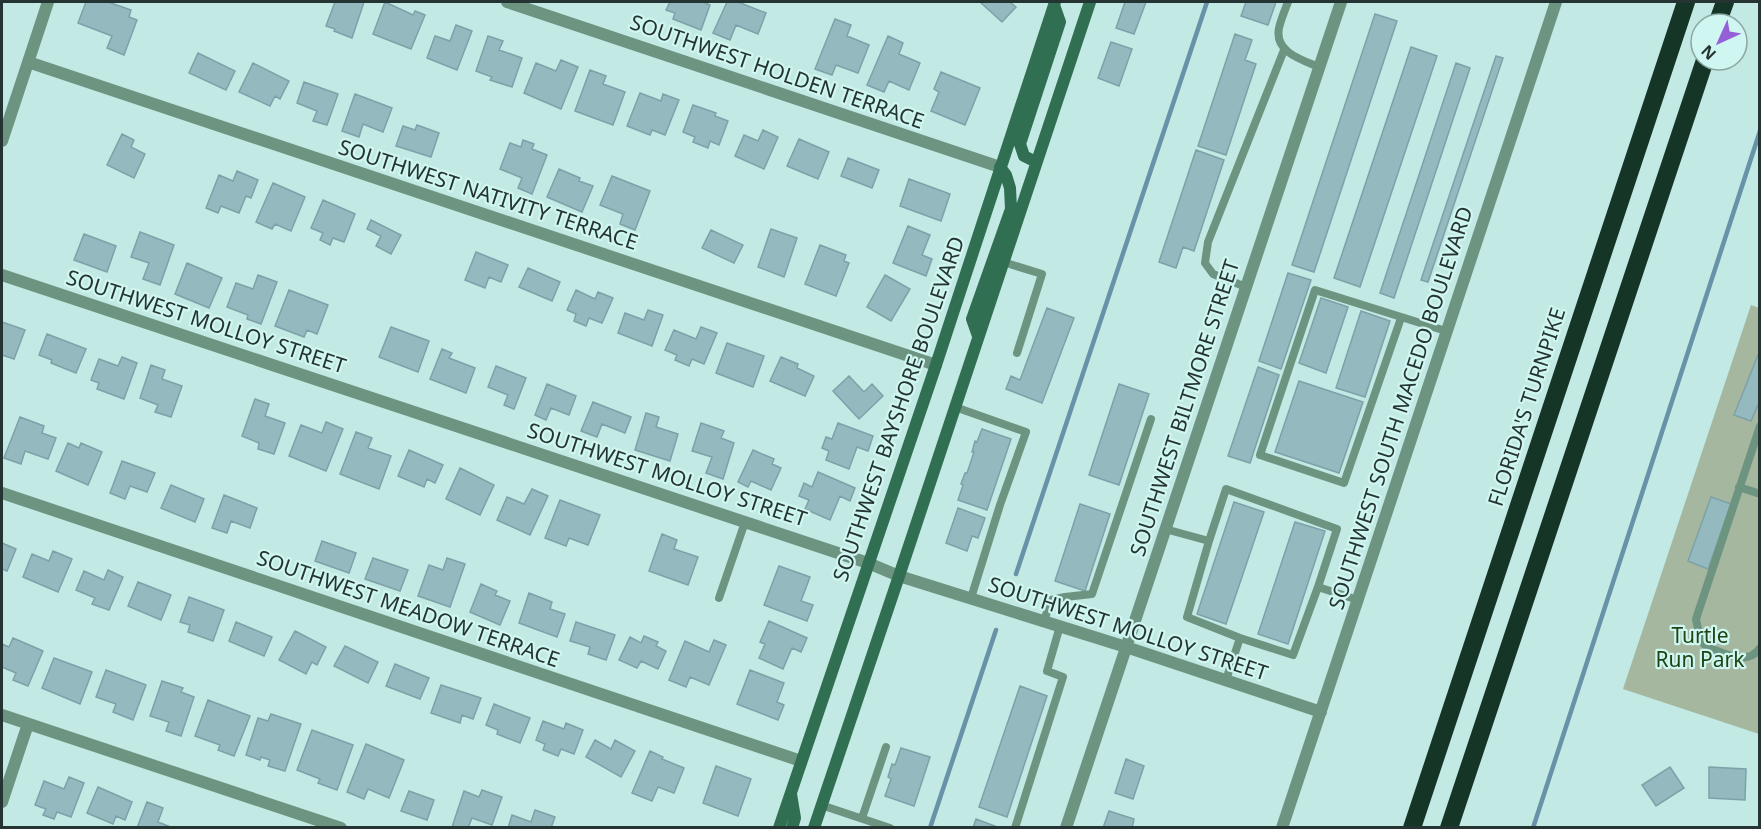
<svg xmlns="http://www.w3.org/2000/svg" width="1761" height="829" font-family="'Noto Sans',sans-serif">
<rect width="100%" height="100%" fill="#c2e9e3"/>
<!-- green -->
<path fill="#a5b89f" d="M1751 305 1759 308V734L1623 689Z"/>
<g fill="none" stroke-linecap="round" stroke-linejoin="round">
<!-- stream -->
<path stroke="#6892a8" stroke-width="4.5" d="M1016 574 1207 2
M930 828 996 630
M1533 828 1760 131"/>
</g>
<!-- building -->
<path fill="#94bac0" stroke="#7da1a8" stroke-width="1.5" d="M86 2H108L131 10 129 17 137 20 124 55 107 48 112 36 78 23Z
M335 2H364L352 38 334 31 335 29 326 26Z
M385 2 413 15 415 11 425 15 411 49 373 34Z
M670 2H703L710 5 701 30 673 19 675 13 666 10Z
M727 2H738L766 13 758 34 736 25 730 40 713 33Z
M980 2H1010L1016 7 1002 22Z
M1125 2H1146L1134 34 1116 28Z
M1246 2H1276L1268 25 1241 16Z
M1375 14 1397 21 1314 272 1292 265Z
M835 19 851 25 847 36 869 45 858 73 836 65 832 75 815 69Z
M456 25 472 31 457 70 427 58 435 36 450 41Z
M1235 34 1252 40 1245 60 1256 64 1226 155 1198 146Z
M488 36 503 41 499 50 522 58 512 87 490 80 492 77 476 71Z
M888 36 903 43 899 54 920 63 909 90 889 81 884 92 867 85Z
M1111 42 1132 49 1119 86 1098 78Z
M1411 47 1437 56 1360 287 1334 278Z
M198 53 235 71 226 90 189 73Z
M1496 56 1503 58 1428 282 1421 280Z
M561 60 578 67 561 109 524 93 536 63 556 71Z
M253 63 289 81 280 99 275 96 270 106 239 92Z
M1456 63 1470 68 1394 298 1380 293Z
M590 70 606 76 603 84 625 92 613 125 575 111Z
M941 72 980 88 965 125 931 111 939 92 934 89Z
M304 82 338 94 327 125 313 121 317 111 297 103Z
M640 93 661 101 663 94 679 100 665 135 652 130 650 135 627 126Z
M355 94 392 108 383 132 363 124 359 137 342 131Z
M693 105 716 113 715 116 728 121 719 145 710 141 708 148 693 142 695 137 683 132Z
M417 125 439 133 431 157 396 146 403 126 415 130Z
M763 130 778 137 764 169 735 156 744 135 758 141Z
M122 134 134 140 131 147 145 154 134 178 107 165Z
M799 139 829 152 818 179 787 166Z
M523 140 534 144 532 149 547 155 532 194 518 188 522 178 500 169 510 143 521 147Z
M1196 150 1224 160 1194 251 1183 247 1176 268 1159 262Z
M848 158 879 170 872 188 841 176Z
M559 169 580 178 579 181 593 186 582 212 547 197Z
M237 171 258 180 251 198 246 196 239 213 221 206 218 213 206 208 219 175 233 181Z
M612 176 650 191 635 230 620 224 623 214 600 205Z
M909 179 950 194 941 221 900 206Z
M273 183 305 197 291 231 275 224 272 229 256 222Z
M323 200 355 214 344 242 333 238 330 245 320 240 323 233 311 228Z
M371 220 401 235 391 254 376 246 381 236 367 229Z
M908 226 930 235 922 255 932 259 926 276 893 263Z
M771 229 797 238 784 277 758 267Z
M711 230 743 245 734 263 702 248Z
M140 232 174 245 160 285 143 279 149 263 131 257Z
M84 234 116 246 107 272 74 260Z
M820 245 846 255 844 261 849 263 836 296 805 284Z
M476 252 508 265 501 282 489 277 485 288 465 280Z
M187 263 222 278 209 308 175 294Z
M528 268 560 282 552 301 519 287Z
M1288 273 1311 280 1281 369 1259 361Z
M258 275 277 282 261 324 247 319 248 315 227 307 236 283 253 289Z
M885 275 910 289 891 321 867 307Z
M289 290 328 305 317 334 307 330 304 337 275 326Z
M576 290 595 299 598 292 613 298 602 323 589 318 586 326 574 321 576 314 567 310Z
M1321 298 1348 307 1326 373 1299 363Z
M1047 308 1074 318 1042 403 1006 389 1011 376 1020 380Z
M648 310 663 315 652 346 618 333 625 313 644 320Z
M1361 311 1390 321 1365 397 1336 388Z
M2 322 25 330 14 359 2 355Z
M391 327 429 341 418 372 379 357Z
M701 327 717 333 704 364 692 359 689 366 675 360 677 355 665 350 674 330 696 339Z
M47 334 86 349 76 373 51 363 52 360 39 355Z
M727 343 764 356 753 387 716 373Z
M442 349 452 353 449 358 475 368 466 393 430 379Z
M1760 350V400L1751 421 1734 415Z
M122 357 137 363 124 399 97 389 99 383 91 380 99 359 118 366Z
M781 357 798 364 797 368 814 376 805 396 770 381Z
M151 365 165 370 162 379 182 386 171 417 155 412 158 405 140 398Z
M496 366 526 378 514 409 504 405 508 395 488 387Z
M1258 367 1279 375 1250 463 1228 456Z
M849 376 864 392 872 384 883 396 859 419 833 391Z
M1299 381 1363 402 1339 473 1275 452Z
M547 384 576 396 569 415 551 408 546 420 535 415Z
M1119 384 1149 394 1119 485 1089 475Z
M255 399 269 404 265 416 285 423 274 454 258 449 259 443 242 436Z
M593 402 631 417 625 433 602 424 597 437 581 431Z
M646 413 659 417 656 427 678 434 670 461 635 450Z
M20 417 44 426 42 433 56 438 48 459 25 451 21 464 4 458Z
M326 422 343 429 326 471 289 456 301 425 322 433Z
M701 423 724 431 721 438 734 443 723 479 706 473 712 457 692 451Z
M838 423 873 436 868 451 857 447 849 469 826 460 829 451 822 448 826 437 832 439Z
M982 429 1011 439 987 510 958 500 963 485 961 484 965 473H967L974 452H972L975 441 977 442Z
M356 432 372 438 368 448 391 456 379 489 340 474Z
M68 443 79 448 81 443 102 452 88 485 56 471Z
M409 450 443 465 435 483 427 479 424 487 398 476Z
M753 450 774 459 772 464 781 468 771 490 751 481 748 487 738 482Z
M122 461 155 473 147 492 130 486 125 499 110 493Z
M460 468 494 485 480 515 446 499Z
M818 472 855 488 850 501 840 496 830 520 805 509 809 500 799 496 804 483 812 487Z
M171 485 204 499 195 522 161 508Z
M532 489 548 496 530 535 497 520 507 497 524 504Z
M224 495 257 508 250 528 231 521 227 533 212 528Z
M1711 497 1731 504 1708 569 1688 561Z
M560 500 600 515 588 545 569 538 566 546 545 538Z
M1234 502 1264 512 1226 624 1197 614Z
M1080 504 1110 514 1085 591 1055 581Z
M958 508 985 518 978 538 972 536 967 551 946 543Z
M1295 522 1325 531 1288 644 1258 634Z
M662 534 677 540 674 549 698 557 688 585 649 571Z
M322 541 356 553 349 573 315 561Z
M2 543 16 549 7 571 2 569Z
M53 551 72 559 58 592 23 577 32 554 49 561Z
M373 558 408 570 400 591 365 579Z
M447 558 465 564 450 607 418 596 429 565 443 570Z
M779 566 810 577 801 601 813 605 807 621 764 605Z
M108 570 123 577 109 610 92 604 95 598 76 590 84 571 104 580Z
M138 582 171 595 161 620 128 606Z
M481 584 497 591 495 595 510 601 500 625 470 612Z
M529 593 552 602 550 609 565 614 557 637 519 623Z
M189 597 224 610 213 641 188 632 190 625 180 622Z
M769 621 807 638 801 652 792 648 783 669 759 658 765 644 760 642Z
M236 622 272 637 264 656 229 641Z
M576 622 615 635 606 660 588 654 590 647 570 641Z
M295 631 326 647 317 665 312 662 306 674 279 660Z
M644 636 658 642 656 646 666 651 658 669 641 661 637 668 619 660 630 637 641 643Z
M13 638 43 651 28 686 13 680 16 673 2 667V644L9 647Z
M714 640 726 645 709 685 690 677 686 687 669 680 685 641 709 652Z
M345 646 378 662 368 683 334 666Z
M54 658 92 672 80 704 42 688Z
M395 664 429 678 420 699 386 686Z
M106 670 146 685 133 720 113 712 116 704 96 697Z
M750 670 784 683 777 702 784 705 778 720 737 704Z
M162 681 183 688 181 692 194 697 181 736 166 731 169 722 150 716Z
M441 685 481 698 473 719 462 715 460 723 431 713Z
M1020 686 1047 696 1007 817 979 807Z
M208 700 250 716 234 756 218 750 220 745 195 736Z
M494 704 530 718 520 743 497 734 498 730 486 725Z
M271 714 301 724 285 771 268 766 270 760 261 757 260 760 246 755 258 718 268 721Z
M543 721 564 729 566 723 583 730 574 754 561 749 558 756 543 750 545 744 536 740Z
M312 730 353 745 337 790 318 783 320 779 297 770Z
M595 740 611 749 615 740 635 751 621 777 586 757Z
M366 744 404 760 389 798 368 789 364 799 347 792Z
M901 748 930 757 914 806 885 796 891 779 888 777 892 764 895 765Z
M650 751 663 757 662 759 684 768 674 793 658 787 652 801 632 793Z
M1126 759 1144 766 1133 799 1115 793Z
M716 766 751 779 738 816 703 803Z
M1670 767 1684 788 1656 806 1642 785Z
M1709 767 1746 769 1745 800 1709 798Z
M69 777 84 783 71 817 57 812 54 819 43 815 46 809 35 805 44 781 64 789Z
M98 787 132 802 125 820 116 816 113 824 87 813Z
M482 790 502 797 492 825 472 818 468 828 452 827 464 791 479 797Z
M409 791 434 800 427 820 401 811Z
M147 802 163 808 158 822 173 828H137Z
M535 810 555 817 551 828H508L512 815 531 822Z
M1109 811 1134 819 1132 828H1103Z
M976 819 1000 828H973Z"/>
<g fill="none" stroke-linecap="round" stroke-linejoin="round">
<!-- service -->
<path stroke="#6d9480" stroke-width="8" d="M1288 2C1285 10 1281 19 1279 28 1274 52 1302 60 1319 67
M1003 262 1042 274 1017 353
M1246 287 1213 274 1205 263 1208 242 1284 50
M1401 318 1344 483 1260 455 1315 290 1446 331
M955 407 1026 432 1000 505 971 598
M1760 426 1696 619C1698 627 1699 640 1706 646 1709 649 1716 650 1720 652 1734 657 1750 663 1760 648
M1739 487 1760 494
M1165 529 1209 541 1187 617 1240 638
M1209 541 1226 489 1337 529 1318 587
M719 598 745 522
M1044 621 1051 600 1065 597 1092 594 1151 419
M1226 680 1240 638 1293 655 1318 587 1358 600
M821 805 890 828
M862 818 886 747
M1015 828 1063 677 1047 671 1060 626"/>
<!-- minor -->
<path stroke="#6d9480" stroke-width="12" d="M507 2 1000 167
M28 62 936 365
M2 141 48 2
M2 275 868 563 899 576 1126 647 1321 712
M2 493 801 761
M2 715 341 828
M2 802 28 724
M1066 828 1341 2
M1282 828 1556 2"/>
<!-- secondary -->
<path stroke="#316f53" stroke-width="12" d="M1036 162 1024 156 1020 144 1060 22 1054 5
M978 336 972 319 1011 209 1010 188 1006 175 1000 167
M791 794 795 818 792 828
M779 828 936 365 1055 2
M814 828 899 576 1090 2"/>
<!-- motorway -->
<path stroke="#153526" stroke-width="18" d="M1717 24 1725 2
M1412 828 1686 2
M1449 828 1705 60"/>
</g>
<g text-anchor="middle" stroke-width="4.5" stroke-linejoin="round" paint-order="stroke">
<!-- street labels -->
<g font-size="21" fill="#253432" stroke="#cff6f0">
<text transform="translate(777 72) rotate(19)" y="7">SOUTHWEST HOLDEN TERRACE</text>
<text transform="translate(488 195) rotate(18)" y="7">SOUTHWEST NATIVITY TERRACE</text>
<text transform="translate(206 322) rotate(18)" y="7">SOUTHWEST MOLLOY STREET</text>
<text transform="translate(1527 407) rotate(-72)" y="7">FLORIDA'S TURNPIKE</text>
<text transform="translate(1185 408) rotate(-72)" y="7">SOUTHWEST BILTMORE STREET</text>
<text transform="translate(1401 408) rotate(-72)" y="7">SOUTHWEST SOUTH MACEDO BOULEVARD</text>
<text transform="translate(899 409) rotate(-71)" y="7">SOUTHWEST BAYSHORE BOULEVARD</text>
<text transform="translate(667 475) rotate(18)" y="7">SOUTHWEST MOLLOY STREET</text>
<text transform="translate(408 609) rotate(19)" y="7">SOUTHWEST MEADOW TERRACE</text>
<text transform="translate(1128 629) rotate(18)" y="7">SOUTHWEST MOLLOY STREET</text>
</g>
<!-- park labels -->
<g font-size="21" fill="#1f4414" stroke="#cff6f0">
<text x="1700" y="643">Turtle<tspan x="1700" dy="24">Run Park</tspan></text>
</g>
</g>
<!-- border -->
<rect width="1761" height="829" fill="none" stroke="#253432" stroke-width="6"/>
<!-- north arrow -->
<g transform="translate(1719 42) rotate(225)"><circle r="28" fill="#cff6f0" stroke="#8ba8a4" stroke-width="1.5"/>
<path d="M0-4.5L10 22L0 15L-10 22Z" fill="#955fd8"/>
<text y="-9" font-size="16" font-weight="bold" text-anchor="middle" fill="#253432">N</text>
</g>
</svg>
